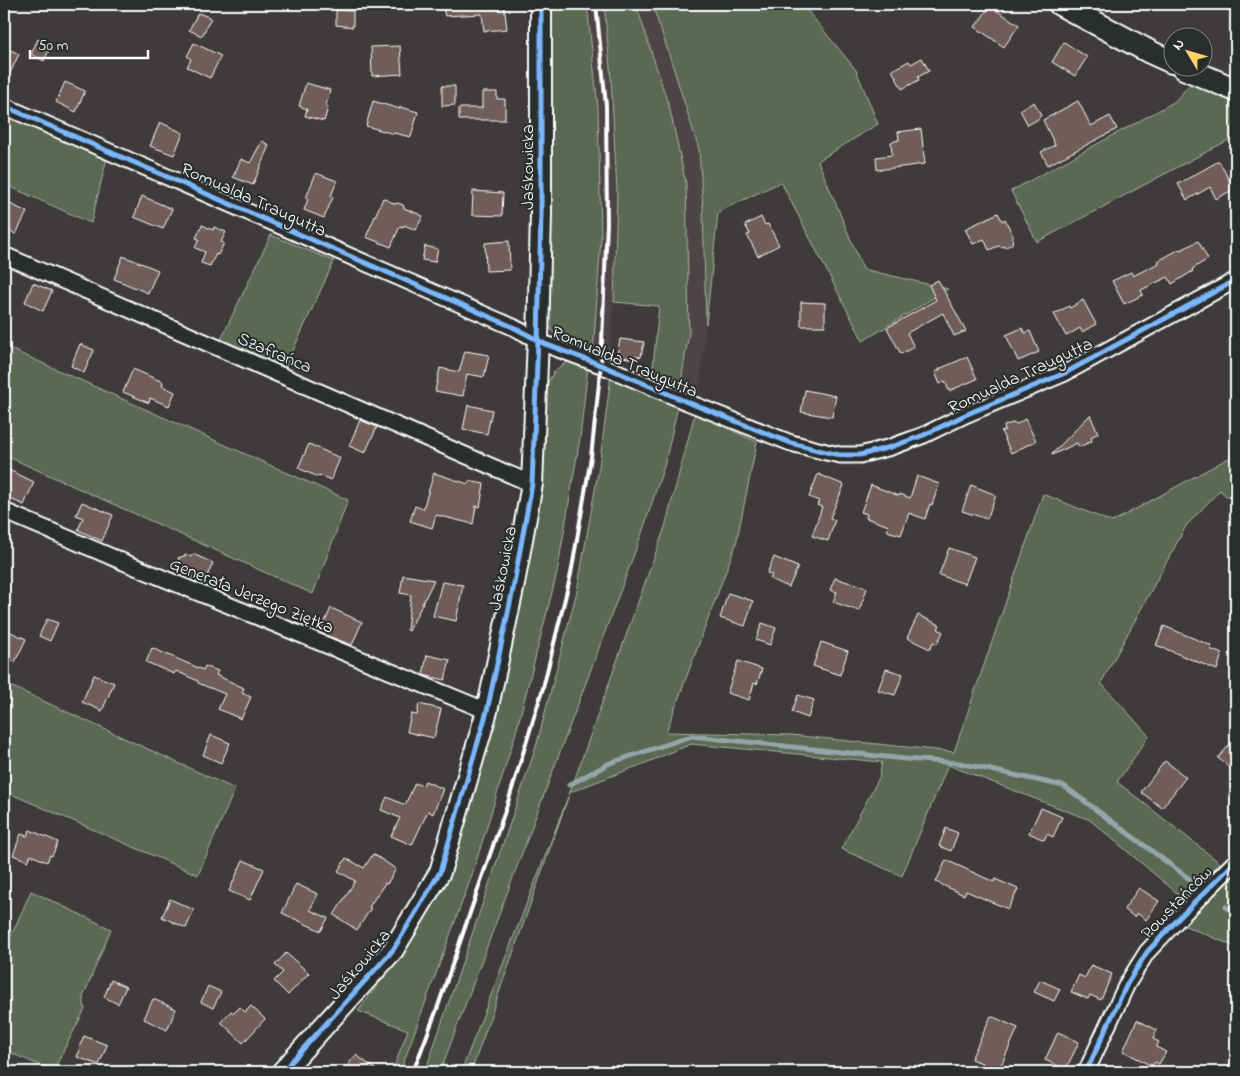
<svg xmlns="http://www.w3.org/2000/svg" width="1240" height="1076" font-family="'Indie Flower',sans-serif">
<rect width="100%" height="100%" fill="#3f3b3b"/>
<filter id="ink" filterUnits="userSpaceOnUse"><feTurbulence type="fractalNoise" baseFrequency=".02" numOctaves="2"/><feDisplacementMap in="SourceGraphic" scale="10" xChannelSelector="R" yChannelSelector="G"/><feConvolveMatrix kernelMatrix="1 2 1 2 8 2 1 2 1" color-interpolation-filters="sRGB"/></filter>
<g filter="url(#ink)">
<!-- built -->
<path fill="#4d4544" d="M587 4H604L611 78 617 191 614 301 609 359 593 354 601 238 598 108Z
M636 4H652L668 51 699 149 703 209 706 324 699 395 680 388 689 332Z"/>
<!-- green -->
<path fill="#5a6951" stroke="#acb4a8" d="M548 4H587L598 108 601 238 593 354 554 334 547 323Z
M604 4H636L670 110 686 184 689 332 680 388 652 376 659 306 614 302 617 191 611 78Z
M652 4H802L856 70 878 124 818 161 863 269 948 289 863 341 781 182 718 212 706 324 703 209 699 149 668 51Z
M1193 81 1236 98V136L1037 242 1011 191 1174 102Z
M4 114 107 158 91 223 4 184Z
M271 235 334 261 285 368 221 339Z
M4 346 348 500 313 594 4 455Z
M567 362 588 367 580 438 557 573 516 732 472 875 400 1072H392L408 1030 358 1011 399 958 446 875 543 392 554 371Z
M611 376 678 406 665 463 642 533 440 1072H425L536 747 577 591 599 467Z
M695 413 757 442 736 544 666 732 791 735 954 752 1043 494 1112 522 1236 454V506L1220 490 1186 526 1101 683 1149 736 1117 782 1220 863 1184 899 1090 820 948 765 902 876 841 849 879 778 882 762 691 744 648 762 570 792 471 1072H461L570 792 665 527Z
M4 683 235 789 198 875 4 791Z
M1236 873V947L1183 925Z
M31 891 111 929 83 997 85 1009 53 1071 4 1050V952Z"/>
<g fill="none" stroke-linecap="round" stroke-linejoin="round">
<!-- stream -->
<path stroke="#95a6ab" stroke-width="5" d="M569 785 610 763 692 736 905 759 959 763 1064 786 1191 880
M1226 907 1236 914"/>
</g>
<!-- building -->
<path fill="#6f5d59" stroke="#fff" d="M442 4H504L507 29 484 31 482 14 445 16Z
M990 6 1019 25 1004 47 975 27Z
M336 10 353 11V27L336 25Z
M198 13 211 18 202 36 189 30Z
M38 39 51 46 44 61 31 54Z
M1064 42 1087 57 1075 76 1052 62Z
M194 43 221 56 210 78 187 67 191 59 187 56Z
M400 46 402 74 372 76 371 47Z
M4 47 19 54 4 86Z
M922 58 929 71 918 77 919 80 902 89 892 70 909 61 911 64Z
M65 82 85 91 76 112 56 102Z
M306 83 330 90 326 105 328 108 324 121 305 116 307 109 299 106Z
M442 86H455V105L442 106Z
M482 92H497V99H505V120H459V108H482Z
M373 101 400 109V107L418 112 411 137 394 133V134L366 126Z
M1078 101 1091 126 1110 116 1117 129 1048 165 1041 152 1055 145 1043 120Z
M1034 102 1041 115 1038 119 1028 125 1020 110Z
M160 122 183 133 174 155 150 146Z
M921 129 925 164 877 170 876 157 892 155 891 142 899 140 898 132Z
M262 141 269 145 253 185 233 177 241 159 250 163Z
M1219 161 1234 189 1216 199 1210 187 1187 200 1178 184Z
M316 173 337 181 331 196 333 197 324 218 304 210 308 199 306 198Z
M473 191 503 193 502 216 472 215Z
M142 196 172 209 163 229 134 217Z
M383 198 395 204 398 203 403 205 404 208 423 216 416 230 404 225 403 227 400 226 391 247 366 237Z
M4 201 27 212 16 234 4 229Z
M998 213 1002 221 1005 219 1013 236 1012 244 1006 247 998 246 989 250 984 239 973 244 965 229Z
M761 217 765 225 768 224 779 245 758 256 747 235 750 234 745 225Z
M202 225 213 230 214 227 226 232 221 242 224 243 218 255 216 254 210 266 201 263 205 252 195 248 199 239 196 238Z
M509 241 510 270 486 271 485 243Z
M1198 241 1208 259 1192 269 1193 271 1172 284 1168 277 1141 290 1143 295 1124 304 1112 281 1131 272 1133 276 1159 263 1158 261 1180 249 1181 250Z
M425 246 438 249 435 262 422 260Z
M123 256 158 270 148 293 114 279Z
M938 280 966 331 954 336 943 313 907 333 914 347 901 354 887 328 936 300 929 285Z
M33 283 52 291 43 311 25 302Z
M1083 300 1096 324 1082 332 1080 328 1066 336 1054 314 1069 306 1070 308Z
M801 302 825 303V326H801Z
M1022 328 1025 333 1030 331 1039 352 1018 361 1006 335Z
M620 339 644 342 641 357 635 356 634 359 617 356Z
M80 344 94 350 84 373 71 366Z
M465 351 489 355 484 377 467 374 463 396 435 391 440 368 459 372Z
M967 357 977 379 949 391 945 381 940 384 935 372 940 370 939 369Z
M133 369 163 382 162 386 175 392 169 406 150 398 149 403 123 392Z
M805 390 836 396 832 417 801 412Z
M468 405 492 410 487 434 463 429Z
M1090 415 1098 433 1091 437 1092 441 1079 447 1077 443 1052 455V454Z
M1025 419 1036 441 1011 453 1001 431 1005 430 1004 426 1012 423 1017 424Z
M360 420 377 427 365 453 349 446Z
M309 444 340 458 331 480 319 475 318 477 298 468Z
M7 469 34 482 24 505 4 496V476Z
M434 473 468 484 469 481 484 484 480 507 476 506 473 524 436 515 432 528 410 521 415 506 423 509Z
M818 474 844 485 830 518 835 520 828 541 812 536 822 507 817 505 819 501 809 497Z
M917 476 939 484 932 505 930 504 925 519 909 513 901 535 887 531 889 526 866 518 867 514 861 512 871 485 899 496 900 494 910 498Z
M971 485 996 495 987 519 962 511Z
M82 502 113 515 102 541 78 530 83 518 76 515Z
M949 548 975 557 965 584 939 575Z
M193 554 213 563 204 583 177 571 180 563 178 558 187 555 191 557Z
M774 557 798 567 789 587 770 579 772 575 767 573Z
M403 575 434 580 409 631 407 630 411 595 400 593Z
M835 578 867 588 859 611 833 602 837 592 830 590Z
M442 582 463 585 456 621 433 616Z
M728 593 753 601 745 626 720 618Z
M331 608 362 622 352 645 320 633Z
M918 615 940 625 938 629 943 632 937 644 933 642 930 649 907 638Z
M47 619 58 623 50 641 39 636Z
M762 623 776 628 770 645 756 640Z
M1164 626 1212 646 1210 649 1222 654 1217 670 1156 645Z
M4 629 26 639 15 662 4 657Z
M821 642 848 651 840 675 813 666Z
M152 648 203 670 205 666 218 671 216 675 244 688 242 693 251 697 241 719 218 709 225 694 198 683V681L176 671 174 674 146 662Z
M427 655 450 660 445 680 423 675Z
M738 661 762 669 757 684 754 683 749 700 727 693Z
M886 669 903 674 895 695 878 690Z
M94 675 114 683 102 711 82 702Z
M798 695 814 700 808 718 792 712Z
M419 704 441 709 434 738 407 732 411 714 417 715Z
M211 735 230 743 221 763 203 755Z
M1236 737V773L1218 758Z
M1165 761 1186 777 1162 808 1141 792Z
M425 781 443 789 433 814 428 811 412 845 391 836 400 818 381 810 387 797 405 805 415 783 423 786Z
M1041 808 1062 817 1053 837 1047 834 1044 840 1029 833Z
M946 828 958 833 951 851 939 846Z
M30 830 58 842 52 856 50 855 47 862 31 855 28 861 13 855 21 834 27 836Z
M373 854 396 869 387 884 385 883 369 907 371 908 357 930 334 915 355 881 338 871 346 858 364 868Z
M243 860 264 869 250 900 229 891Z
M946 860 994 882 995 879 1018 889 1008 909 966 891 964 895 936 882Z
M296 884 318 894 310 910 328 918 321 931 282 913Z
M1139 888 1159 901 1146 920 1137 913 1134 917 1124 909Z
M170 899 194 910 186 928 162 917Z
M286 953 309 973 288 995 274 981 283 972 275 965Z
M1091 965 1112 974 1101 1000 1090 995 1088 999 1071 992 1079 975 1085 978Z
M111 980 126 987 118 1004 104 997Z
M1040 980 1060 989 1054 1001 1034 992Z
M208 986 221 992 213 1008 201 1002Z
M153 999 176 1009 167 1030 144 1019Z
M251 1006 265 1019 243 1043 221 1022 231 1011 234 1013 240 1007 245 1012Z
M991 1016 1018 1028 998 1072H977L982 1063 971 1059Z
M1137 1020 1157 1030 1153 1039 1159 1042 1156 1047 1166 1052 1159 1064 1155 1062 1153 1065 1150 1064V1065L1123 1051Z
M1058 1032 1079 1042 1066 1069 1045 1060Z
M84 1036 107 1045 99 1065 77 1057 80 1050 79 1049Z
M356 1055 379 1072H342Z"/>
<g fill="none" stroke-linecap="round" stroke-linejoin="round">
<defs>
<path id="minor" d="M4 106 513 327 545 344 601 365 687 402 791 443 826 452 840 455H860L891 447 924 435 965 415 1065 373 1236 280
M4 255 532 484
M4 511 126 563 487 711
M1086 1072 1127 984 1147 952 1180 917 1236 861"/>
<path id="tertiary" d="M282 1072 393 950 440 872 487 711 513 589 532 484 538 339 541 214V4"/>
<path id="secondary" d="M1060 4 1150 52 1172 62
M1184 68 1236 90"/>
</defs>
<!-- minor casing -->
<use href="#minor" stroke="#fff" stroke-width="19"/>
<!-- tertiary casing -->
<use href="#tertiary" stroke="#fff" stroke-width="24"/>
<!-- secondary casing -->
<use href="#secondary" stroke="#fff" stroke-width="26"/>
<!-- minor -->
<use href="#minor" stroke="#2a2d2e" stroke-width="15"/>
<!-- tertiary -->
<use href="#tertiary" stroke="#2a2d2e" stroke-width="20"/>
<!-- secondary -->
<use href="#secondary" stroke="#2a2d2e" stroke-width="22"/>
<!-- rail -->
<path stroke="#fff" stroke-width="4" d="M413 1072 437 1009 509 799 543 688 571 574 591 457 601 365 607 223 606 106 596 4"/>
<defs>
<path id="cycleway" d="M4 106 513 327 545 344 601 365 687 402 791 443 826 452 840 455H860L891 447 924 435 965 415 1065 373 1236 280
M282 1072 393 950 440 872 487 711 513 589 532 484 538 339 541 214V4
M1086 1072 1127 984 1147 952 1180 917 1236 861"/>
</defs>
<!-- cycleway casing -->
<use href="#cycleway" stroke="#2a2d2e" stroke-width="8"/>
<!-- cycleway -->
<use href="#cycleway" stroke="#7ab7fb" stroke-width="5"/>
</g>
</g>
<g text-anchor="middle" stroke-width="4" stroke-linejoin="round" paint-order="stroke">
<!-- street labels -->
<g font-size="18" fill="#fff" stroke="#2a2d2e">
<text transform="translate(527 167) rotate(-90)" y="6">Jaśkowicka</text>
<text transform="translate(254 199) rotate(24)" y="6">Romualda Traugutta</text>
<text transform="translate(275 352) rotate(23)" y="6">Szafrańca</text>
<text transform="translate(625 361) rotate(23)" y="6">Romualda Traugutta</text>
<text transform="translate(1020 375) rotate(-25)" y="6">Romualda Traugutta</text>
<text transform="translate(502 568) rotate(-79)" y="6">Jaśkowicka</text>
<text transform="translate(252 595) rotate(22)" y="6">Generała Jerzego Ziętka</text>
<text transform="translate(1176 902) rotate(-46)" y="6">Powstańców</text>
<text transform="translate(359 964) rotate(-50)" y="6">Jaśkowicka</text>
</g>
</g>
<!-- margin -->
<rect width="1240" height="1076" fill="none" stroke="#2a2d2e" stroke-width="20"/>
<rect x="10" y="10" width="1220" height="1056" fill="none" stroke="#fff" stroke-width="2" filter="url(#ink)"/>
<!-- north arrow -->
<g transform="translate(1188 52) rotate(308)"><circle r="24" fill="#2a2d2e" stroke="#7f8182"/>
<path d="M0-4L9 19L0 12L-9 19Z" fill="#ffd166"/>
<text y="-8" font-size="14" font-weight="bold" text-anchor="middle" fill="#ffffff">N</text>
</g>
<!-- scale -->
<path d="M30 50v8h118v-8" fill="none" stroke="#ffffff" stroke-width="2.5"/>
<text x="38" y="50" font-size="15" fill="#ffffff" stroke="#2a2d2e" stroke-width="4" paint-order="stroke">50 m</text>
</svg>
